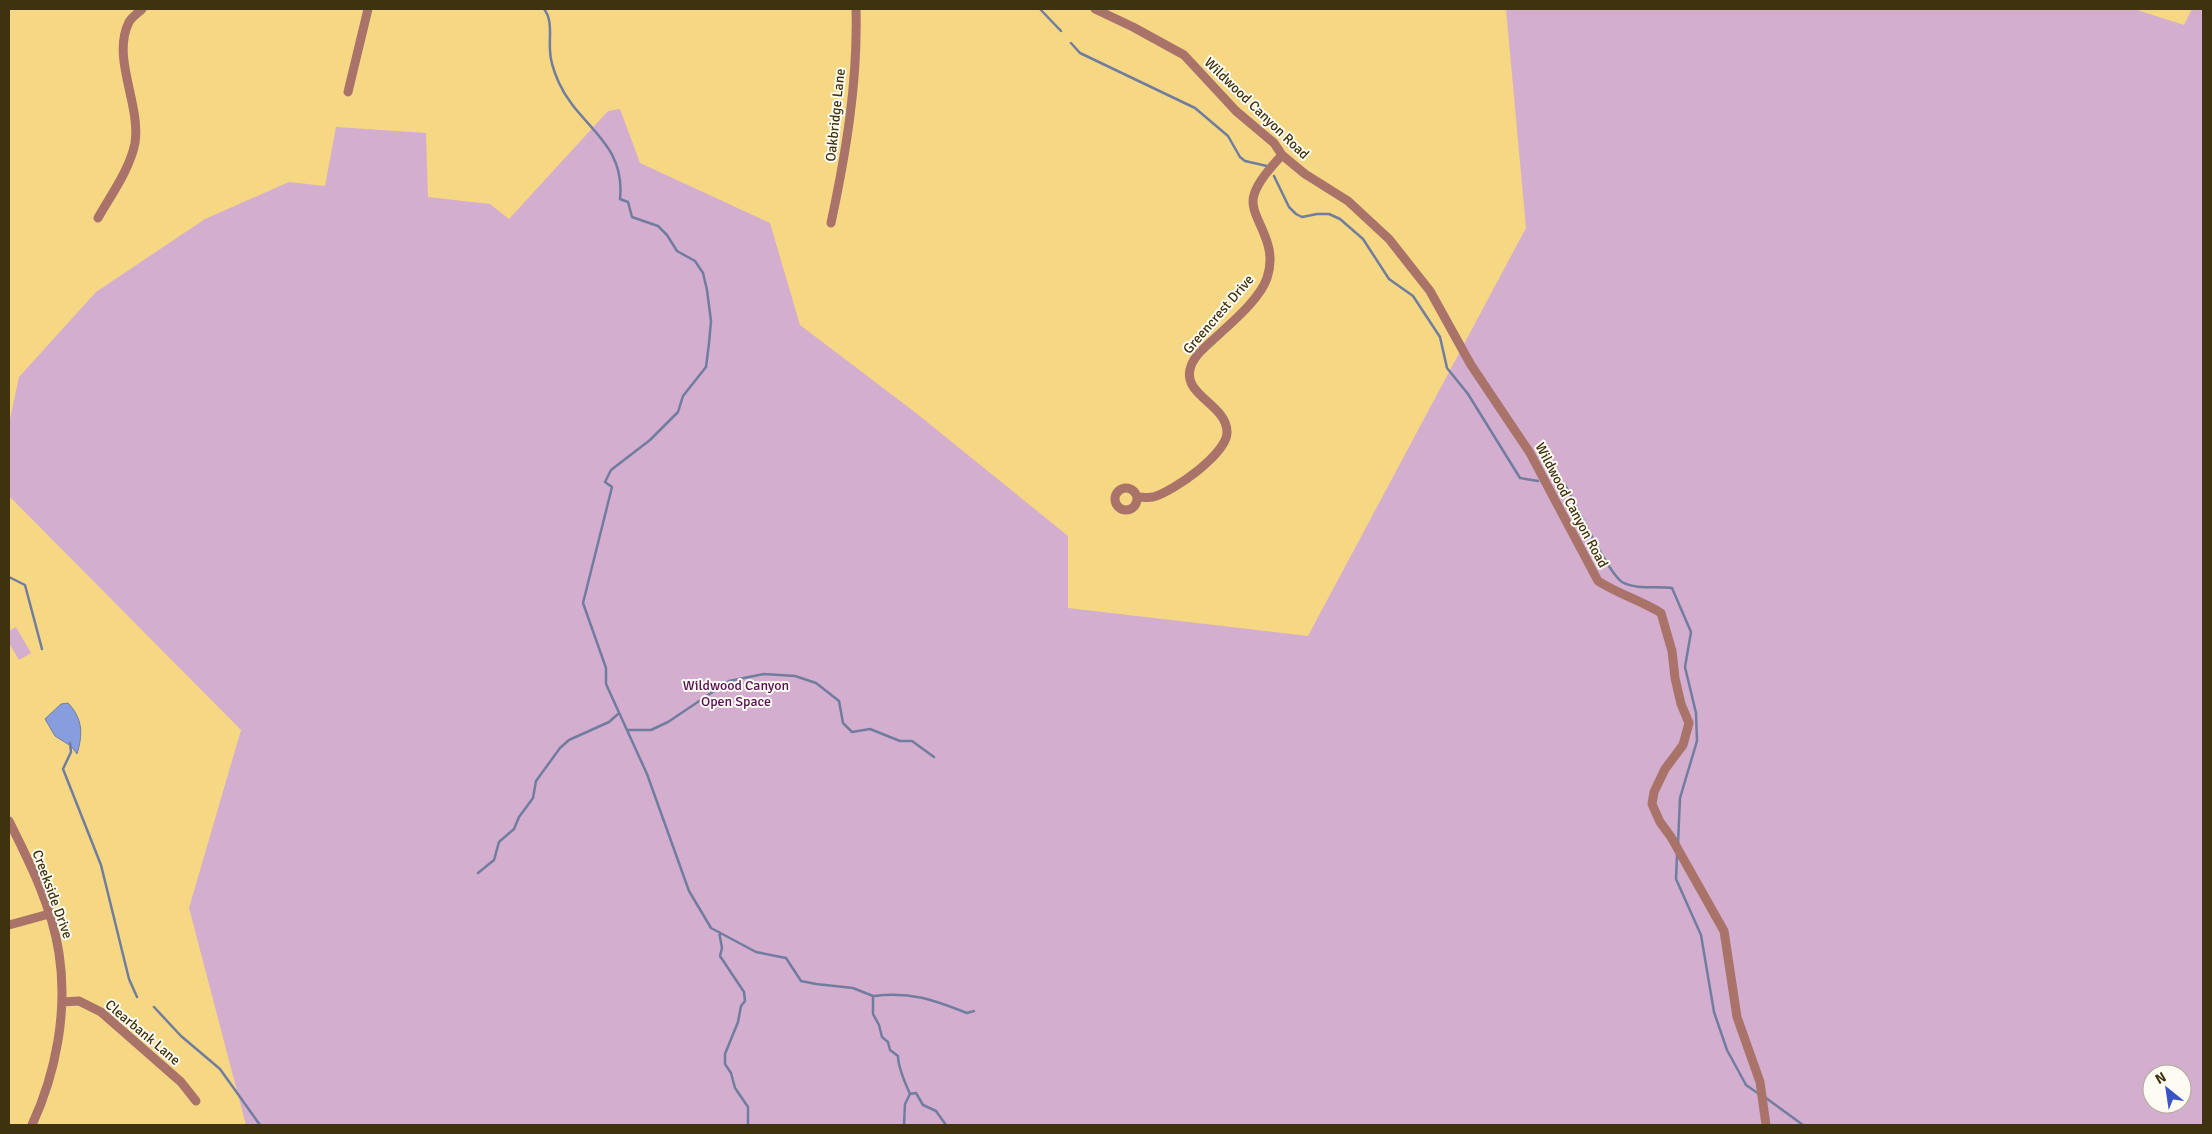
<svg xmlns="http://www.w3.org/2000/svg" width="2212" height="1134" font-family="Signika,sans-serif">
<rect width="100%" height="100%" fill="#f6d784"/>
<!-- green -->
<path fill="#d3aecf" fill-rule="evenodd" d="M1506 9H2134L2184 25 2192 9H2203V1125H246L189 908 241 730 9 496V424L19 377 96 292 205 219 289 182 325 186 336 127 426 133 428 197 490 204 509 219 608 111 620 109 640 163 770 223 800 325 916 413 1068 536V608L1308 636 1526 228ZM2152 1074H2182V1104H2152Z
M16 627 31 653 19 660 9 643V631Z"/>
<!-- water -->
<path fill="#879ddd" stroke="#717d9f" d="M68 703C83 719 83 734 77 754L71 746 55 736 45 719 61 704Z"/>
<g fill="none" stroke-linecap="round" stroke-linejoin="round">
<!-- stream -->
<path stroke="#717d9f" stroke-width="2.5" d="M544 9C553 20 549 37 550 50 550 60 555 74 559 83 579 127 626 142 620 199L628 202 632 217 658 226 667 235 677 251 695 261 703 273 707 290 711 321 709 343 706 367 683 396 678 412 650 440 611 470 605 482 612 487 583 603 606 668V684L647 774 689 891 711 928 756 952 786 958 801 981 816 984 853 988 873 996V1014L879 1025 882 1037 888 1042 890 1050 898 1056C898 1067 905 1083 910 1094L905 1104 904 1125
M1040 9 1061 31
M1071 43 1080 53 1195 108 1228 136 1240 157 1245 161 1267 166
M1274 176 1289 207 1296 214 1302 217 1317 214H1329L1340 219 1363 239 1389 279 1413 296 1440 337 1447 368 1468 394 1520 478 1538 481
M1554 483 1565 485C1575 503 1608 573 1622 582 1636 590 1657 586 1672 588L1691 632 1685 667 1696 713 1697 741 1680 798 1678 844
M9 577 25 585 42 649
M627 730H651L668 722 729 681 764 674 795 676 816 683 839 701 843 723 852 732 870 729 900 741H912L934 757
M70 743 71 752 63 769 101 865 129 979 137 997
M1677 855 1676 879 1701 935 1714 1012 1727 1050 1746 1085 1759 1094
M478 873 494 860 499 842 514 829 519 817 533 798 536 781 560 748 569 740 609 722 618 714
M719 932 722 948 720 956 744 992 745 1001 741 1006 738 1022 725 1054V1064L731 1073 735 1088 748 1107V1125
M874 996C910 991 934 1000 967 1013L974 1011
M154 1007 181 1036 220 1069 260 1125
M910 1094 916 1093 923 1105 936 1111 946 1125
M1766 1098 1803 1125"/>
<!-- street -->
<path stroke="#a9736a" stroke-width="9" d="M1095 9 1133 27 1184 55 1236 111 1274 143 1282 155 1305 174 1348 201 1389 239 1430 291 1471 365 1530 453 1598 581C1618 594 1640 600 1661 613L1672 651 1675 678 1681 704 1689 723 1683 745 1665 769 1654 792 1652 804 1660 822 1671 837 1724 931 1737 1017 1760 1082 1766 1125
M348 92 368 9
M98 218C111 195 130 169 135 143 141 104 111 58 129 22 132 17 138 13 142 9
M831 223C846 153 858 81 856 9
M1115 499a11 11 0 1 1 22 0a11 11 0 1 1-22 0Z
M1138 497C1143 497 1148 498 1153 497 1173 492 1228 453 1227 432 1227 404 1180 395 1191 366 1195 355 1206 346 1215 338 1231 323 1260 299 1267 278 1280 240 1247 217 1254 195 1258 181 1272 166 1282 155
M9 821C30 863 52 907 59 953 68 1011 56 1073 32 1125
M9 925 49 914
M62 1002 79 1001 101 1012 181 1082 196 1101"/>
</g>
<g text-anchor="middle" stroke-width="4" stroke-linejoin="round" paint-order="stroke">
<!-- street labels -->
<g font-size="14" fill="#3f320f" stroke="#fefbf3">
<text transform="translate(1257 108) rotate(44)" y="5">Wildwood Canyon Road</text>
<text transform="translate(835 115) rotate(-84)" y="5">Oakbridge Lane</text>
<text transform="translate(1218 314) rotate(-49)" y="5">Greencrest Drive</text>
<text transform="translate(1572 505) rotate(62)" y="5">Wildwood Canyon Road</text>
<text transform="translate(53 894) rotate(70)" y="5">Creekside Drive</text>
<text transform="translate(143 1032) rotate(40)" y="5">Clearbank Lane</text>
</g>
<!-- park labels -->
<g font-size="14" fill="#551052" stroke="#fefbf3">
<text x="736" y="690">Wildwood Canyon<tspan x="736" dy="16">Open Space</tspan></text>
</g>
</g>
<!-- border -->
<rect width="2212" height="1134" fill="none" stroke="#3f320f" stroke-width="20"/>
<!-- north arrow -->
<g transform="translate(2167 1089) rotate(330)"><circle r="24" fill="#fefbf3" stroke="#b2ab98"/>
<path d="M0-4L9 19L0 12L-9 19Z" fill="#3a53c5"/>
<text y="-8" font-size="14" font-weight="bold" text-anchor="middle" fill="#3f320f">N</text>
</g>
</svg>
